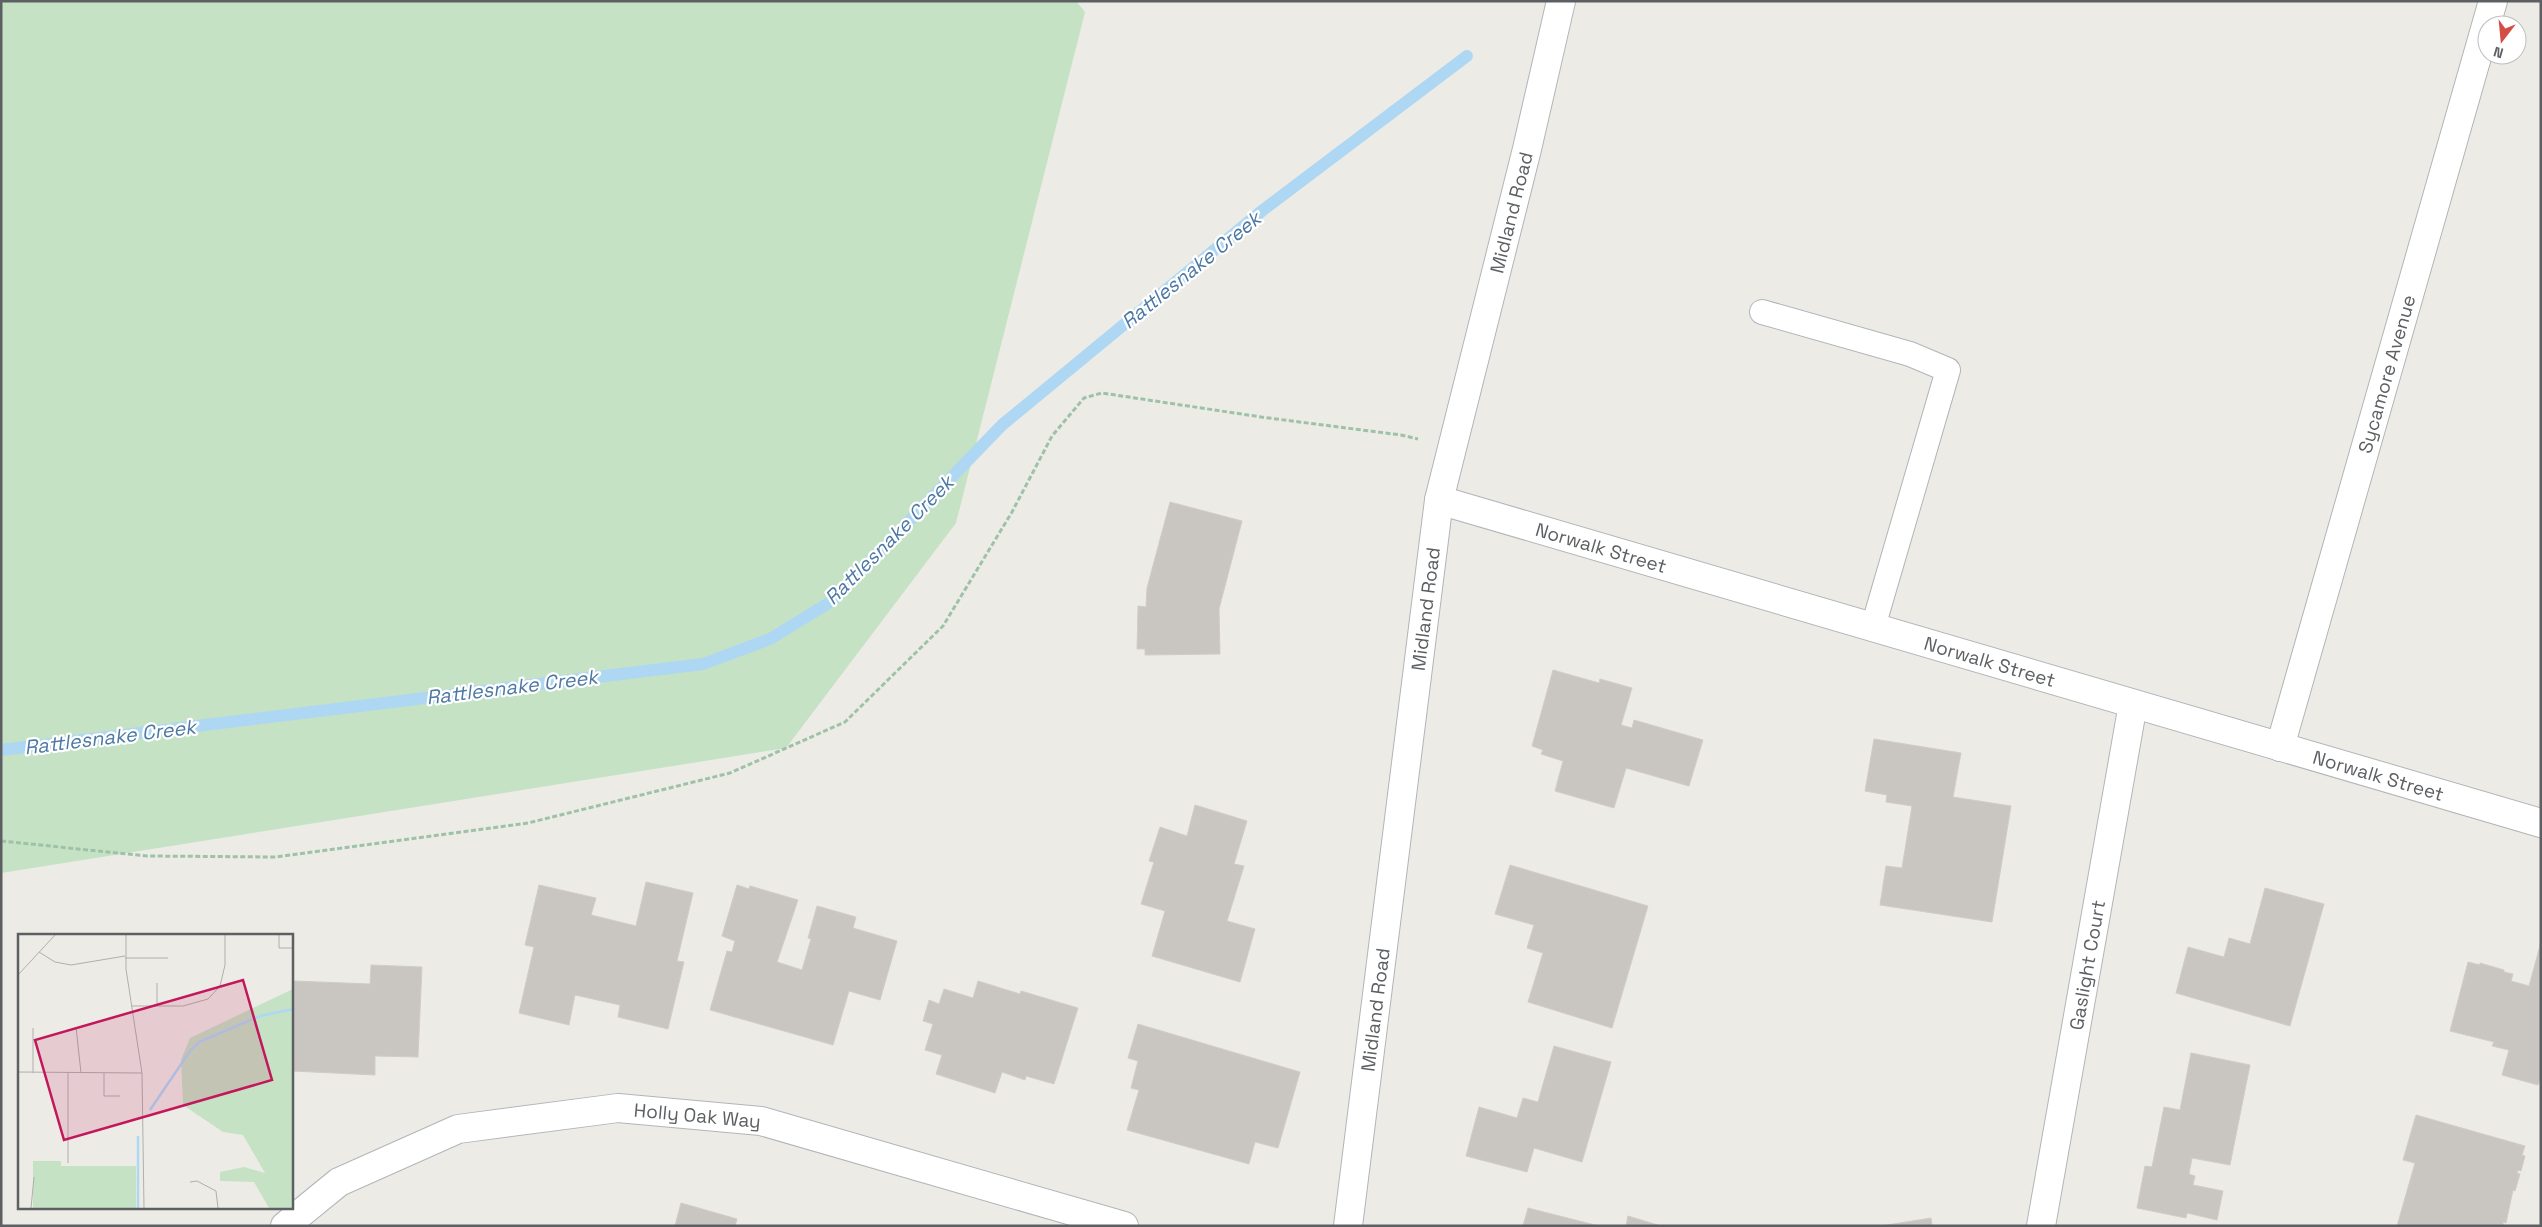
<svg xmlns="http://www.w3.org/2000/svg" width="2542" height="1227" font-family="'Space Grotesk',sans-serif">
<rect width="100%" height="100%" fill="#edebe5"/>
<!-- green -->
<path fill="#c5e2c5" d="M1 1H1076L1085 12 956 523 786 748 1 873Z"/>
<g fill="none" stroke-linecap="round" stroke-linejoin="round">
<!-- stream -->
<path stroke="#aed7f4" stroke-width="12" d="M1 750 703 664 770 639 832 601 1002 425 1263 210 1467 56"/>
</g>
<!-- building -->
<path fill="#c9c6c1" stroke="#d1cdc4" d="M1170 502 1242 521 1219 609 1220 654 1145 655V649H1137L1138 606 1146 607 1147 588Z
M1553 670 1599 683 1600 679 1632 688 1621 725 1632 728 1634 720 1703 740 1689 786 1626 768 1614 808 1555 791 1563 761 1541 754 1543 750 1532 746Z
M1874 739 1961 753 1953 797 2011 806 1992 922 1880 905 1886 866 1902 868 1912 806 1886 802 1887 795 1865 791Z
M1195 805 1247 821 1234 864 1244 866 1227 921 1255 929 1240 982 1152 956 1165 911 1141 904 1154 862 1149 861 1160 827 1187 836Z
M1510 865 1648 906 1612 1028 1528 1002 1543 953 1527 948 1534 925 1495 914Z
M646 882 693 893 677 961 684 962 668 1029 618 1017 620 1005 575 995 569 1025 519 1013 534 947 525 945 539 885 596 898 591 915 636 926Z
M737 885 749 889 750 886 798 900 777 962 802 970 811 939 808 938 817 906 856 917 853 928 897 941 880 1000 849 991 833 1045 710 1010 727 951 732 952 735 941 722 936Z
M2265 888 2324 904 2290 1026 2176 993 2188 947 2224 957 2229 938 2250 944Z
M2541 942V1077L2538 1085 2502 1075 2509 1050 2492 1046 2494 1042 2450 1031 2468 962 2480 965V963L2504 970V972L2513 974 2511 981 2529 986Z
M371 965 422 967 418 1057 375 1056V1075L292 1071 294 981 370 984Z
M978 981 1020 994 1021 991 1078 1008 1054 1084 1026 1076 1025 1080 1002 1072 995 1093 936 1074 942 1055 925 1050 933 1024 923 1021 929 1000 939 1004 944 989 973 998Z
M1138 1024 1300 1072 1278 1148 1255 1142 1249 1164 1127 1130 1139 1090 1131 1088 1138 1061 1128 1058Z
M1554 1046 1611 1062 1582 1162 1534 1148 1527 1172 1466 1156 1479 1107 1517 1118 1523 1098 1538 1102Z
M2191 1053 2250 1065 2230 1165 2192 1158 2189 1174 2195 1176 2193 1185 2223 1191 2217 1220 2187 1213 2186 1218 2137 1208 2145 1166 2152 1167 2164 1107 2180 1110Z
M2416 1115 2525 1146 2522 1155 2525 1156 2521 1171 2518 1170 2517 1173 2520 1174 2515 1191 2513 1190 2506 1223 2503 1222V1225L2505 1226H2397L2415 1163 2403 1160Z
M681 1203 737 1219 735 1226H675Z
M1528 1208 1599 1226H1523Z
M1628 1216 1661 1226H1626Z
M1931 1218 1932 1226H1881Z"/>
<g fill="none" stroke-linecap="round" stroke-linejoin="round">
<defs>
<path id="lane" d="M1762 312 1910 354 1948 370 1873 627"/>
<g id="street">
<path id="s1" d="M1439 500 2541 823"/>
<path id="s2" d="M2280 747 2493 1"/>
<path id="s3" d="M285 1226 339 1182 458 1129 618 1108 761 1121 1124 1226"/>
<path id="s4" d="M2041 1226 2133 704"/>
</g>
<g id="secondary">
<path id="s5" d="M1348 1226 1439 500 1527 149 1561 1"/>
</g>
</defs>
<!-- lane casing -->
<use href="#lane" stroke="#b2b5b8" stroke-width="26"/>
<!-- street casing -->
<use href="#street" stroke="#b2b5b8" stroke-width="30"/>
<!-- secondary casing -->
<use href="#secondary" stroke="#b1b4b8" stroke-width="30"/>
<!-- path -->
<path stroke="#9ec2a8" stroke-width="3" stroke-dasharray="5 2.5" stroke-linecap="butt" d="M1 841 147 856 276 857 528 823 730 773 845 722 943 626 1012 512 1052 436 1084 398 1102 393 1261 417 1401 435 1418 439"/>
<!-- lane -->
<use href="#lane" stroke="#fff" stroke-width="24"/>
<!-- street -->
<use href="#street" stroke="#fff" stroke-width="28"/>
<!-- secondary -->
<use href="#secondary" stroke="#fff" stroke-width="28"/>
</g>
<g text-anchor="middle" stroke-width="4.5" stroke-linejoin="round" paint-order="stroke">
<!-- street labels -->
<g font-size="19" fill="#5d6063" stroke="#fff">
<text dy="7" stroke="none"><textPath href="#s5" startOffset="1028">Midland Road</textPath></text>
<text dy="7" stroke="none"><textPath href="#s2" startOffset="388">Sycamore Avenue</textPath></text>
<text dy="7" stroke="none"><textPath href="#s1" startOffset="169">Norwalk Street</textPath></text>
<text dy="7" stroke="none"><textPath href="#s5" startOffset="622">Midland Road</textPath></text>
<text dy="7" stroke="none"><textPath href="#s1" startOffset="574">Norwalk Street</textPath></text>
<text dy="7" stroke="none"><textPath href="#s1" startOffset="979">Norwalk Street</textPath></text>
<text dy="7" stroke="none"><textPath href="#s4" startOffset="265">Gaslight Court</textPath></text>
<text dy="7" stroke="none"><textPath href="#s5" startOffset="218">Midland Road</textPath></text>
<text dy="7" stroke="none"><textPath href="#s3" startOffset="441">Holly Oak Way</textPath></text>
</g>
<!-- water labels -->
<g font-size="20" font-style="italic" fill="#4d78a4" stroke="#fff">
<text transform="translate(1191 270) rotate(-39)" y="7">Rattlesnake Creek</text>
<text transform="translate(889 540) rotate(-45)" y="7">Rattlesnake Creek</text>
<text transform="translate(512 687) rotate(-7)" y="7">Rattlesnake Creek</text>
<text transform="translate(110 737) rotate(-7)" y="7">Rattlesnake Creek</text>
</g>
</g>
<!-- overview -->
<g transform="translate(18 934)">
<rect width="275" height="275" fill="#edebe5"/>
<path d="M275 55V274H251L236 248 202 247V238L226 233 247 239 225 201 205 198 165 171 163 126 172 104ZM15 227H43V232H118V274H15Z" fill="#c5e2c5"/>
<path fill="none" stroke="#aed7f4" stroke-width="2.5" d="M132 176 172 117 181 108 242 82 275 75M120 202V274"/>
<path fill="none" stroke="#afafad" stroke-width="1" d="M108 1V35L124 139 126 274M261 1V14H275M21 18 37 28 53 31 107 22M107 24H150M0 41 37 1M139 49V72M114 72H165L190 65 202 52 207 31V1M58 93 63 139M0 138 124 139M15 139V94M50 139V229M86 139V162H102M172 248 179 247 198 257 200 274M13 274 16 243"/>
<path fill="#c2185b" fill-opacity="0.15" stroke="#c2185b" stroke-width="2.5" d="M225 46 254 146 46 206 17 106Z"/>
<rect width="275" height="275" fill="none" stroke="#5d6063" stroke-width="2.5"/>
</g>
<!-- border -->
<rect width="2542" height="1227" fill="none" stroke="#5d6063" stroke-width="5"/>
<!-- north arrow -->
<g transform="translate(2502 40) rotate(196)"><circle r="24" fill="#ffffff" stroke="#bebfc1"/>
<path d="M0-4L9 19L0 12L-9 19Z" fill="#d34d45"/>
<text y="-8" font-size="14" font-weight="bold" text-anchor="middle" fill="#5d6063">N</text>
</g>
</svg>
